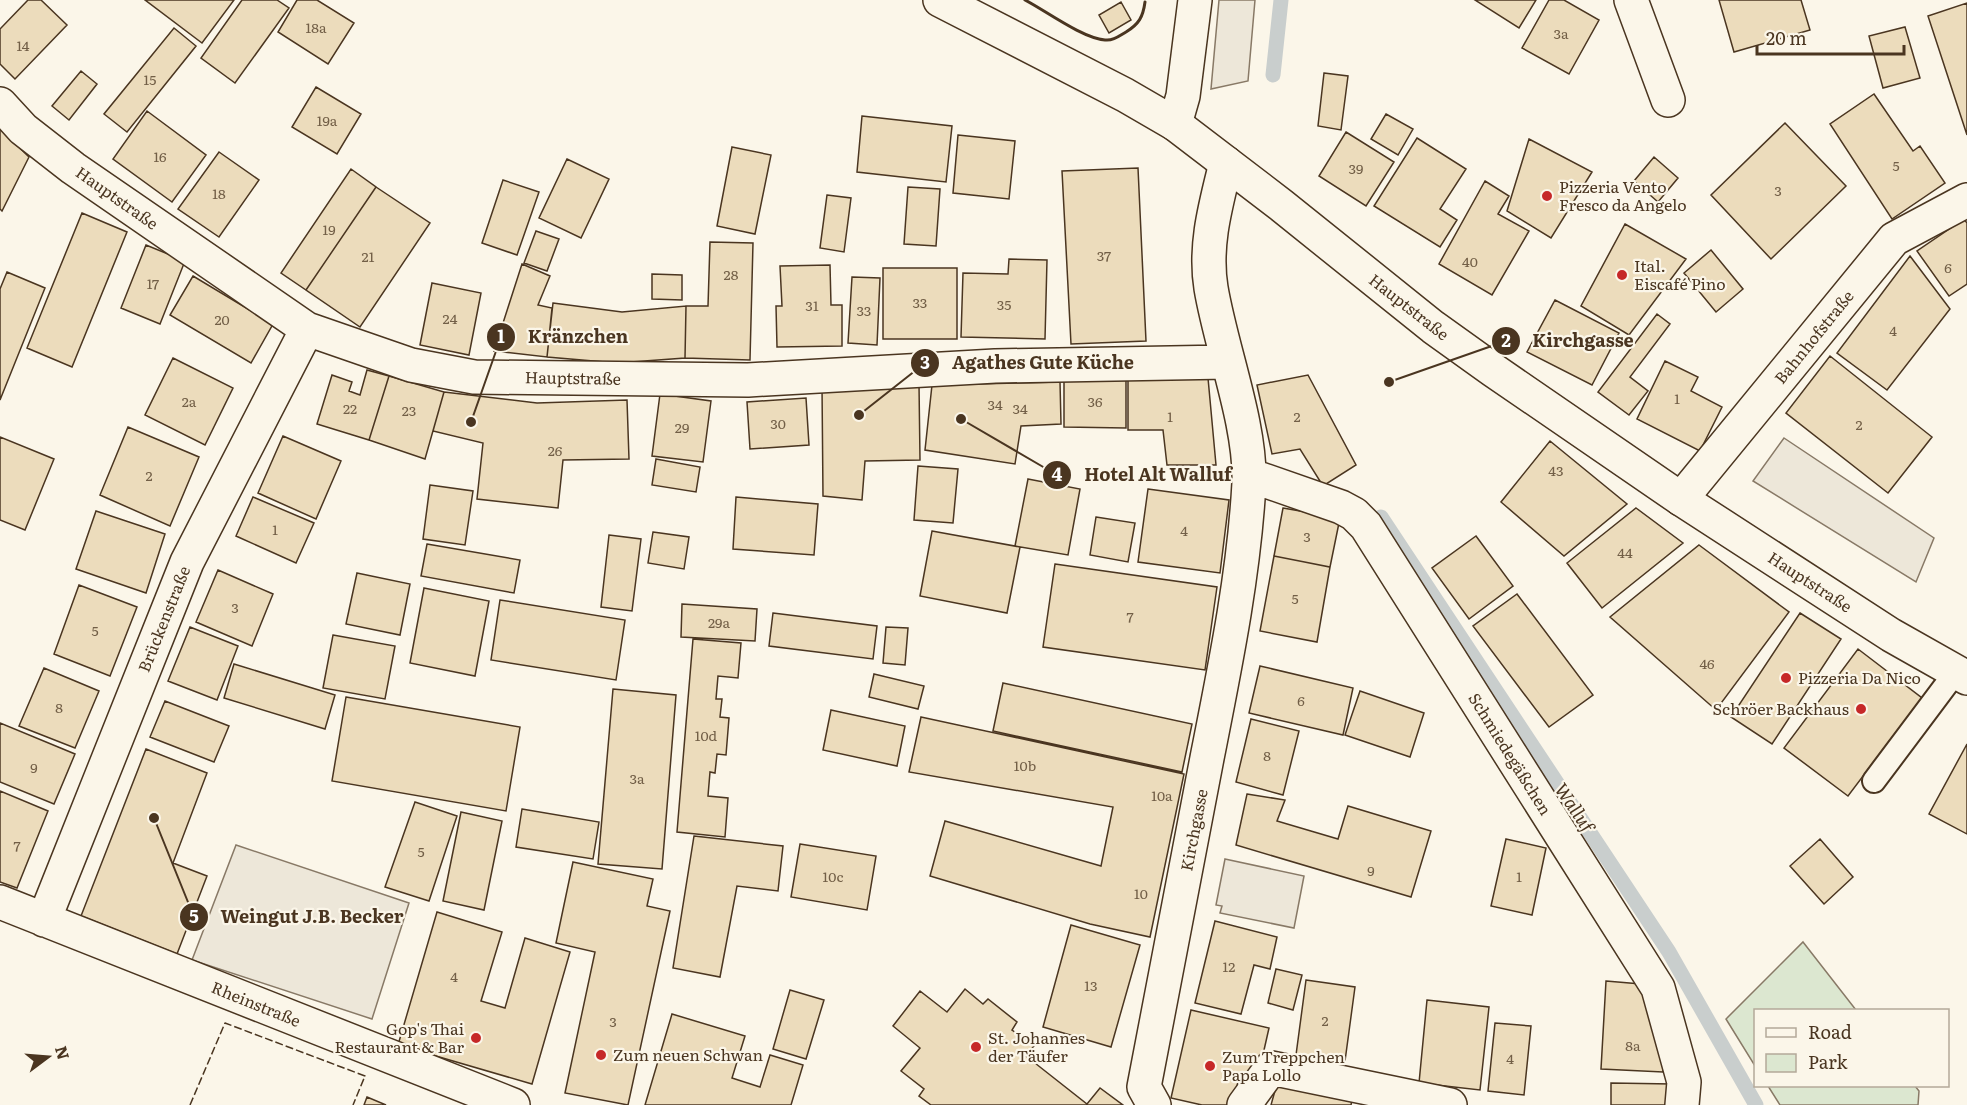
<svg xmlns="http://www.w3.org/2000/svg" width="1967" height="1105" font-family="Literata,serif">
<rect width="100%" height="100%" fill="#fbf6e9"/>
<!-- green -->
<path fill="#dce7d0" stroke="#887966" stroke-width="1.5" d="M1803 942 1856 1010H1756L1755 1066 1726 1019Z
M1768 1086H1915L1919 1091 1918 1105H1780Z"/>
<!-- parking -->
<path fill="#ede7d9" stroke="#887966" stroke-width="1.5" d="M1219 0H1255L1248 81 1211 89Z
M1784 438 1934 538 1916 582 1753 481Z
M236 845 409 903 372 1019 192 960Z
M1225 859 1304 876 1294 928 1220 913 1222 906 1216 905Z"/>
<g fill="none" stroke-linecap="round" stroke-linejoin="round">
<!-- stream -->
<path stroke="#c9cecd" stroke-width="15" d="M1273 75 1281 0
M1381 517 1669 952 1756 1105"/>
</g>
<!-- building -->
<path fill="#ecdcbc" stroke="#4a3520" stroke-width="1.5" d="M28 0H41L67 25 15 79 0 64V29Z
M145 0H234L202 43Z
M242 0H277L289 8 235 83 201 58Z
M297 0H317L354 23 328 64 278 32Z
M1475 0H1536L1519 28Z
M1549 0H1564L1599 20 1569 74 1522 48Z
M1719 0H1801L1810 30 1734 52Z
M1121 2 1131 20 1109 33 1099 15Z
M1967 3V135L1928 16Z
M1905 27 1920 78 1883 88 1869 36Z
M174 28 196 46 127 132 104 114Z
M81 71 97 84 69 120 52 106Z
M1324 73 1348 76 1341 130 1318 126Z
M316 87 361 114 337 154 292 127Z
M1874 94 1913 151 1920 146 1945 183 1892 219 1830 124Z
M147 111 206 155 172 202 113 159Z
M1386 114 1413 129 1398 155 1371 139Z
M862 116 952 126 946 182 857 172Z
M1785 123 1846 186 1771 259 1711 195Z
M0 129 29 157 2 211 0 209Z
M1346 132 1394 162 1366 206 1319 176Z
M958 135 1015 141 1009 199 953 193Z
M1417 138 1466 169 1440 209 1457 220 1440 247 1374 206Z
M1529 139 1592 172 1551 238 1507 211Z
M732 147 771 155 755 234 717 226Z
M219 152 259 180 219 237 178 209Z
M1654 157 1678 178 1658 202 1634 181Z
M567 159 609 179 581 238 539 218Z
M1138 168 1146 341 1071 344 1062 171Z
M351 169 376 187 306 290 281 273Z
M503 180 539 192 517 255 482 243Z
M1485 181 1509 196 1498 214 1529 231 1492 295 1439 264Z
M376 187 430 223 360 327 306 290Z
M908 187 940 189 936 246 904 244Z
M827 195 851 198 844 252 820 248Z
M82 213 127 232 72 367 27 348Z
M1964 219 1967 223V284L1949 296 1917 251Z
M1625 224 1686 259 1629 335 1581 306Z
M536 231 559 239 547 271 524 263Z
M710 242 753 243 750 360 685 358 686 306H708Z
M146 245 185 261 160 324 121 308Z
M1711 250 1743 289 1716 312 1684 273Z
M1910 256 1950 309 1887 390 1837 353Z
M1009 259 1047 260 1045 339 961 337 963 273 1008 274Z
M522 264 550 276 538 305 552 308 547 357 494 351Z
M830 265 831 305H842V346L777 347 776 306H782L780 266Z
M883 268H957V339H883Z
M7 272 45 288 0 400V289Z
M652 274 682 275V300L652 299Z
M193 276 273 324 251 363 170 315Z
M852 277 880 278 877 345 848 343Z
M432 283 481 293 469 355 420 345Z
M1555 300 1619 333 1592 385 1527 352Z
M553 303 622 312 686 306 685 358 617 363 547 357Z
M1657 314 1670 324 1630 377 1648 391 1629 415 1598 392Z
M1830 356 1932 437 1888 493 1786 413Z
M173 358 233 388 205 445 145 415Z
M1665 361 1698 377 1691 391 1722 407 1700 451 1637 419Z
M367 370 389 376 369 440 317 424 332 375 352 382 349 391 360 395Z
M1308 375 1356 465 1323 486 1300 449 1272 454 1257 385Z
M389 376 444 392 425 459 369 440Z
M1064 377H1126V428L1064 427Z
M1128 377 1208 378 1216 465H1167L1163 430H1128Z
M1060 382 1061 424 1021 426 1015 464 925 450 932 385Z
M919 384 920 460 865 461 862 500 823 496 822 386Z
M444 392 537 403 627 400 629 459 563 460 558 508 477 499 483 443 433 431Z
M660 394 711 401 703 462 652 456Z
M806 398 809 445 750 449 747 402Z
M128 427 199 457 170 526 100 495Z
M283 436 341 461 316 519 258 493Z
M0 437 54 459 25 530 0 520Z
M1550 441 1627 504 1564 556 1501 502Z
M656 459 700 467 696 492 652 485Z
M918 466 958 469 953 523 914 520Z
M1028 479 1080 489 1068 555 1015 546Z
M430 485 473 491 465 545 423 539Z
M1148 489 1229 500 1220 573 1138 562Z
M253 497 314 523 296 563 236 536Z
M736 497 818 504 814 555 733 549Z
M1283 508 1340 518 1330 567 1274 556Z
M1636 508 1683 543 1602 608 1567 563Z
M96 511 165 534 146 593 76 569Z
M1096 517 1135 523 1128 562 1090 555Z
M932 531 1020 547 1007 613 920 596Z
M653 532 689 537 684 569 648 563Z
M609 535 641 539 632 611 601 607Z
M1476 536 1513 586 1469 619 1432 568Z
M427 544 520 560 514 593 421 576Z
M1699 545 1789 612 1716 710 1610 617Z
M1274 556 1330 567 1317 642 1260 631Z
M1055 564 1217 587 1205 670 1043 647Z
M218 570 273 594 252 646 196 622Z
M357 573 410 584 400 635 346 624Z
M79 585 137 607 110 676 54 654Z
M424 588 489 601 475 676 410 663Z
M1517 594 1593 695 1549 727 1473 626Z
M500 600 625 620 616 680 491 660Z
M682 604 757 609 755 641 681 637Z
M773 613 877 626 873 659 769 646Z
M1800 613 1841 639 1772 744 1731 717Z
M190 627 238 646 217 700 168 681Z
M886 627 908 628 905 665 883 663Z
M333 635 395 646 385 699 323 688Z
M693 639 741 643 738 678 718 676 716 699H722L720 717 729 718 726 755 717 754 715 773 710 772 708 796 728 798 725 837 677 832Z
M1858 649 1922 698 1848 796 1784 748Z
M234 664 335 695 325 729 224 698Z
M1260 666 1353 688 1343 735 1249 713Z
M44 668 99 691 75 748 19 726Z
M874 674 924 686 918 709 869 697Z
M1003 683 1192 724 1182 772 993 731Z
M613 689 676 695 662 869 598 864Z
M1360 691 1424 713 1410 757 1345 735Z
M346 697 520 727 506 811 332 781Z
M165 701 229 726 214 762 150 737Z
M831 710 905 726 897 766 823 750Z
M921 717 1184 774 1150 937 1090 924 930 876 945 821 1101 866 1113 807 909 772Z
M1251 719 1299 731 1283 795 1236 782Z
M0 723 75 754 54 804 0 782Z
M1967 744V834L1929 814Z
M146 749 207 773 173 863 207 876 177 954 81 916Z
M0 791 48 811 17 888 0 882Z
M1247 794 1285 800 1277 821 1338 839 1348 806 1431 831 1411 897 1236 845Z
M415 802 457 816 429 901 385 887Z
M522 809 599 822 593 859 516 847Z
M461 812 502 821 484 910 443 901Z
M694 836 783 846 778 891 737 886 720 977 673 968Z
M1506 839 1546 848 1532 915 1491 906Z
M1820 839 1853 877 1824 904 1790 866Z
M800 844 876 856 867 910 791 897Z
M573 862 653 879 647 906 670 911 628 1105 565 1093 595 952 556 943Z
M437 912 502 932 481 1001 505 1008 525 938 570 952 532 1084 398 1045Z
M1215 921 1277 937 1270 969 1254 965 1241 1014 1195 1003Z
M1071 925 1140 945 1111 1047 1043 1027Z
M1276 969 1302 975 1293 1010 1268 1003Z
M1306 980 1355 987 1345 1061 1296 1055Z
M1606 981 1641 984 1664 1023 1663 1072 1601 1069Z
M965 989 983 1004 988 999 1017 1022 1012 1030 1034 1046 1026 1056 1087 1104 1100 1088 1123 1105H931L919 1096 924 1089 901 1071 920 1048 893 1026 920 991 947 1012Z
M790 990 824 1000 806 1059 773 1049Z
M1427 1000 1489 1007 1480 1090 1419 1083Z
M1191 1010 1269 1028 1257 1081 1239 1077 1233 1105H1202L1171 1098Z
M672 1014 745 1036 732 1078 760 1087 770 1055 803 1065 791 1105H645Z
M1495 1023 1531 1026 1524 1095 1488 1091Z
M1278 1080 1352 1100 1351 1105H1271Z
M1611 1083 1672 1084V1105H1611Z
M367 1097 386 1105H364Z"/>
<g fill="none" stroke-linecap="round" stroke-linejoin="round">
<defs>
<path id="lane" d="M1874 781 1955 673"/>
<path id="street" d="M1631 0 1668 100
M0 104 23 129 73 168 307 329 411 365 474 377 748 380 995 366 1227 362
M1175 124 1183 96 1195 0
M1249 475 1341 507 1354 514 1366 526 1658 988 1684 1082 1682 1105
M1681 499 1894 239 1967 200
M0 902 513 1105
M44 920 187 562 307 329
M1154 1105 1144 1087C1165 978 1186 868 1207 758 1225 667 1244 575 1249 483 1251 424 1221 348 1211 288 1204 245 1216 204 1226 163
M1244 1105 1271 1068 1450 1105"/>
<path id="secondary" d="M940 0 1125 95 1175 124 1281 205 1433 327 1493 370 1681 499 1891 635 1967 678"/>
</defs>
<!-- lane casing -->
<use href="#lane" stroke="#4a3520" stroke-width="26"/>
<!-- street casing -->
<use href="#street" stroke="#4a3520" stroke-width="36"/>
<!-- secondary casing -->
<use href="#secondary" stroke="#4a3520" stroke-width="36"/>
<!-- lane -->
<use href="#lane" stroke="#fbf6e9" stroke-width="22"/>
<!-- street -->
<use href="#street" stroke="#fbf6e9" stroke-width="33"/>
<!-- secondary -->
<use href="#secondary" stroke="#fbf6e9" stroke-width="33"/>
<!-- fence -->
<path stroke="#4a3520" stroke-width="1.5" stroke-dasharray="8 3" stroke-linecap="butt" d="M190 1105 225 1023 365 1076 353 1105"/>
<!-- wall -->
<path stroke="#4a3520" stroke-width="3" d="M1025 0C1046 11 1082 38 1105 40 1113 41 1119 36 1126 32 1139 24 1143 17 1145 2"/>
</g>
<!-- markers -->
<g fill="#c62828" stroke="#fbf6e9" stroke-width="2">
<circle cx="1547" cy="196" r="6"/>
<circle cx="1622" cy="275" r="6"/>
<circle cx="1786" cy="678" r="6"/>
<circle cx="1861" cy="709" r="6"/>
<circle cx="476" cy="1038" r="6"/>
<circle cx="976" cy="1047" r="6"/>
<circle cx="601" cy="1055" r="6"/>
<circle cx="1210" cy="1066" r="6"/>
</g>
<g text-anchor="middle" stroke-width="4.5" stroke-linejoin="round" paint-order="stroke">
<!-- number labels -->
<g font-size="14" fill="#725f47">
<text x="316" y="33">18a</text>
<text x="1561" y="39">3a</text>
<text x="23" y="51">14</text>
<text x="150" y="85">15</text>
<text x="327" y="126">19a</text>
<text x="160" y="162">16</text>
<text x="1896" y="171">5</text>
<text x="1356" y="174">39</text>
<text x="1778" y="196">3</text>
<text x="219" y="199">18</text>
<text x="329" y="235">19</text>
<text x="1104" y="261">37</text>
<text x="368" y="262">21</text>
<text x="1470" y="267">40</text>
<text x="1948" y="273">6</text>
<text x="731" y="280">28</text>
<text x="153" y="289">17</text>
<text x="920" y="308">33</text>
<text x="1004" y="310">35</text>
<text x="812" y="311">31</text>
<text x="864" y="316">33</text>
<text x="450" y="324">24</text>
<text x="222" y="325">20</text>
<text x="1893" y="336">4</text>
<text x="1677" y="404">1</text>
<text x="189" y="407">2a</text>
<text x="1095" y="407">36</text>
<text x="995" y="410">34</text>
<text x="350" y="414">22</text>
<text x="1020" y="414">34</text>
<text x="409" y="416">23</text>
<text x="1170" y="422">1</text>
<text x="1297" y="422">2</text>
<text x="778" y="429">30</text>
<text x="1859" y="430">2</text>
<text x="682" y="433">29</text>
<text x="555" y="456">26</text>
<text x="1556" y="476">43</text>
<text x="149" y="481">2</text>
<text x="275" y="535">1</text>
<text x="1184" y="536">4</text>
<text x="1307" y="542">3</text>
<text x="1625" y="558">44</text>
<text x="1295" y="604">5</text>
<text x="235" y="613">3</text>
<text x="1130" y="622">7</text>
<text x="719" y="628">29a</text>
<text x="95" y="636">5</text>
<text x="1707" y="669">46</text>
<text x="1301" y="706">6</text>
<text x="59" y="713">8</text>
<text x="706" y="741">10d</text>
<text x="1267" y="761">8</text>
<text x="1025" y="771">10b</text>
<text x="34" y="773">9</text>
<text x="637" y="784">3a</text>
<text x="1162" y="801">10a</text>
<text x="17" y="851">7</text>
<text x="421" y="857">5</text>
<text x="1371" y="876">9</text>
<text x="833" y="882">10c</text>
<text x="1519" y="882">1</text>
<text x="1141" y="899">10</text>
<text x="1229" y="972">12</text>
<text x="454" y="982">4</text>
<text x="1091" y="991">13</text>
<text x="1325" y="1026">2</text>
<text x="613" y="1027">3</text>
<text x="1633" y="1051">8a</text>
<text x="1510" y="1064">4</text>
</g>
<!-- poi labels -->
<g font-size="16" fill="#4a3520" stroke="#fbf6e9" text-anchor="start">
<text x="1559" y="193">Pizzeria Vento<tspan x="1559" dy="18">Fresco da Angelo</tspan></text>
<text x="1634" y="272">Ital.<tspan x="1634" dy="18">Eiscafé Pino</tspan></text>
<text x="1798" y="684">Pizzeria Da Nico</text>
<text x="1849" y="715" text-anchor="end">Schröer Backhaus</text>
<text x="464" y="1035" text-anchor="end">Gop's Thai<tspan x="464" dy="18">Restaurant &amp; Bar</tspan></text>
<text x="988" y="1044">St. Johannes<tspan x="988" dy="18">der Täufer</tspan></text>
<text x="613" y="1061">Zum neuen Schwan</text>
<text x="1222" y="1063">Zum Treppchen<tspan x="1222" dy="18">Papa Lollo</tspan></text>
</g>
<!-- street labels -->
<g font-size="16" fill="#4a3520" stroke="#fbf6e9">
<text transform="translate(117 198) rotate(35)" y="6">Hauptstraße</text>
<text transform="translate(1409 307) rotate(38)" y="6">Hauptstraße</text>
<text transform="translate(1814 337) rotate(-51)" y="6">Bahnhofstraße</text>
<text transform="translate(573 378) rotate(1)" y="6">Hauptstraße</text>
<text transform="translate(1810 582) rotate(33)" y="6">Hauptstraße</text>
<text transform="translate(164 619) rotate(-68)" y="6">Brückenstraße</text>
<text transform="translate(1510 754) rotate(58)" y="6">Schmiedegäßchen</text>
<text transform="translate(1194 830) rotate(-79)" y="6">Kirchgasse</text>
<text transform="translate(256 1004) rotate(22)" y="6">Rheinstraße</text>
</g>
<!-- water labels -->
<g font-size="18" font-style="italic" fill="#4a3520" stroke="#fbf6e9">
<text transform="translate(1574 808) rotate(56)" y="6">Walluf</text>
</g>
</g>
<!-- callouts -->
<path fill="none" stroke="#4a3520" stroke-width="2" d="M471 422L501 337M1389 382L1506 341M859 415L925 363M961 419L1057 475M154 818L194 917"/>
<g fill="#4a3520" stroke="#fbf6e9" stroke-width="2">
<circle cx="471" cy="422" r="6"/>
<circle cx="1389" cy="382" r="6"/>
<circle cx="859" cy="415" r="6"/>
<circle cx="961" cy="419" r="6"/>
<circle cx="154" cy="818" r="6"/>
<circle cx="501" cy="337" r="15"/>
<circle cx="1506" cy="341" r="15"/>
<circle cx="925" cy="363" r="15"/>
<circle cx="1057" cy="475" r="15"/>
<circle cx="194" cy="917" r="15"/>
</g>
<g font-size="18" text-anchor="middle" font-weight="bold" fill="#fff">
<text x="501" y="343">1</text>
<text x="1506" y="347">2</text>
<text x="925" y="369">3</text>
<text x="1057" y="481">4</text>
<text x="194" y="923">5</text>
</g>
<g font-size="18" text-anchor="middle" font-weight="bold" fill="#4a3520" stroke="#fbf6e9" stroke-width="4.5" stroke-linejoin="round" paint-order="stroke">
<text x="578" y="343">Kränzchen</text>
<text x="1583" y="347">Kirchgasse</text>
<text x="1043" y="369">Agathes Gute Küche</text>
<text x="1158" y="481">Hotel Alt Walluf</text>
<text x="312" y="923">Weingut J.B. Becker</text>
</g>
<!-- legend -->
<rect x="1754" y="1009" width="195" height="78" fill="#fbf6e9" stroke="#b4a999" stroke-width="1.5"/>
<rect x="1766" y="1028" width="30" height="9" fill="#fbf6e9" stroke="#b4a999" stroke-width="1.5"/>
<text x="1808" y="1039" font-size="18" fill="#4a3520">Road</text>
<rect x="1766" y="1054" width="30" height="18" fill="#dce7d0" stroke="#b4a999" stroke-width="1.5"/>
<text x="1808" y="1069" font-size="18" fill="#4a3520">Park</text>
<!-- north arrow -->
<g transform="translate(48 1057) rotate(74)" stroke="#fbf6e9" stroke-width="4.5" paint-order="stroke">
<path d="M0-4.5L10 22L0 15L-10 22Z" fill="#4a3520"/>
<text y="-9" font-size="16" font-weight="bold" text-anchor="middle" fill="#4a3520">N</text>
</g>
<!-- scale -->
<path d="M1757 45v9h147v-9" fill="none" stroke="#4a3520" stroke-width="3"/>
<text x="1766" y="45" font-size="18" fill="#4a3520" stroke="#fbf6e9" stroke-width="4.5" paint-order="stroke">20 m</text>
</svg>
